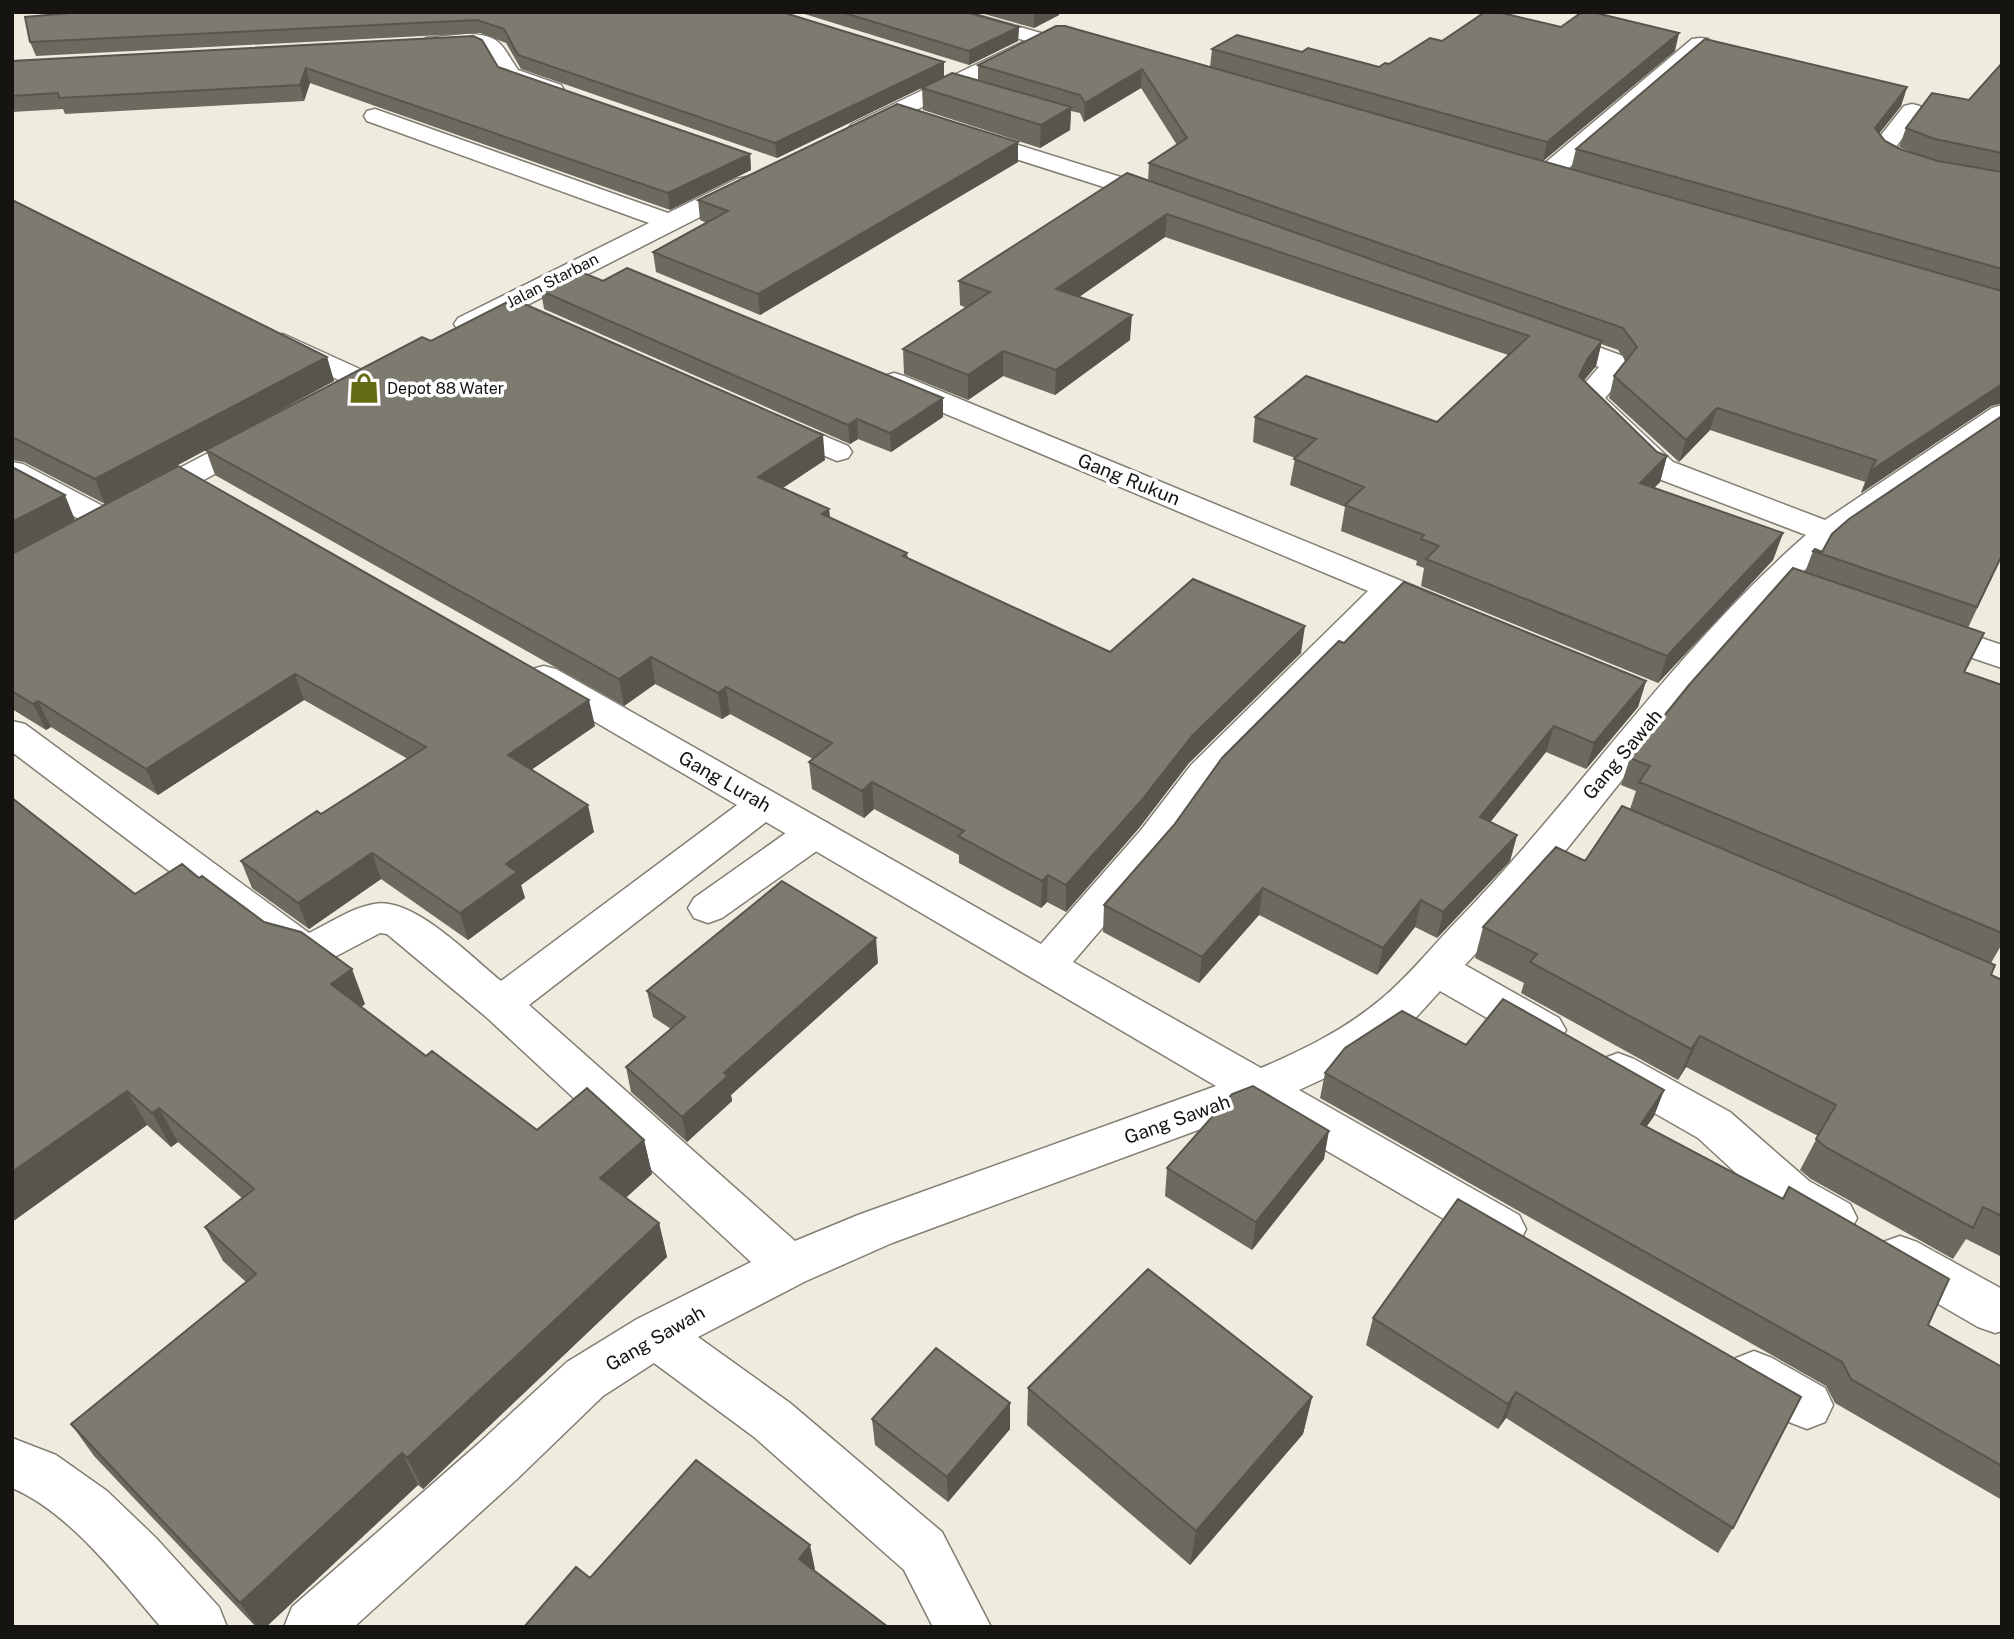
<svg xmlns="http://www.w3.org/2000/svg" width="2014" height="1639" font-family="'Public Sans',sans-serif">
<rect width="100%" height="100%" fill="#efebdf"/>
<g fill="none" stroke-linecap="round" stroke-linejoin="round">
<defs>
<path id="service" d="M974 14 1048 35 1052 39 1048 43 1041 45 967 24 964 20 967 16Z
M814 819 828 823 833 833 828 843 722 918 708 923 694 918 688 908 694 898 800 823Z"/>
<path id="minor" d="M467 34C502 35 501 45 518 70L561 85 564 90 561 95 553 97 502 80C496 72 494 62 488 54 477 37 443 52 426 48L423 43 426 38Z
M1700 38 1708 39 1711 44 1708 49 1557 178 1548 180 1539 178 1536 173 1539 168 1692 39Z
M1025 41 1033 42 1036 47 1033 52 868 134H852L848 129 852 124Z
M1912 104 1920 106 1923 111 1895 148 1927 161 2002 177V191C1970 185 1889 176 1870 149L1874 144 1904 106Z
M375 109 668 213 737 179 746 177 755 179 758 184 755 189 478 330 468 332 458 330 454 324 458 318 649 223 367 121 364 116 367 111Z
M967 129 1172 193 1175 198 1172 203 1163 205 1154 203 959 141 955 136 959 131Z
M1549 329 1623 356 1628 371 1605 398 1673 462 1825 520 1992 408 2002 405V428L1839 539 1788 585 1678 710 1530 895 1465 965 1559 1018 1566 1030 1559 1042 1544 1047 1529 1042 1440 991 1411 1023 1349 1067 1299 1090 1519 1215 1526 1229 1519 1243 1502 1249 1485 1243 1255 1109 892 1243 806 1281 698 1337 790 1403 942 1532 991 1627H933L904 1570 754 1437 654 1363 603 1396 516 1480 354 1627H284L292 1607 478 1444 567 1362 637 1319 751 1262 485 1016 387 934 380 933 327 961 312 965 280 955 12 752V721L25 724 309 933C330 923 351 908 374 904 413 896 471 957 501 981L737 805 532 685 526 677 532 669 544 666 556 669 1041 944 1141 830 1191 765 1368 591 884 388 880 382 884 376 894 373 904 376 1455 603 1460 610 1455 617 1443 620 1395 602 1217 783 1169 850 1073 962 1261 1068C1303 1050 1344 1030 1380 1000 1407 978 1430 949 1454 924 1576 799 1674 650 1806 535L1651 476 1575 399 1584 384 1599 367 1539 343 1535 337 1539 331ZM766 822 1216 1086 858 1215 795 1241 529 1005Z
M283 334 373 375 377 381 373 387 363 390 353 387 273 348 269 342 273 336Z
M775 415 848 446 852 452 848 458 837 461 764 430 760 424 764 418Z
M259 429 270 432 274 438 270 444 156 506 145 508 134 506 129 499 134 492 248 432Z
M12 462 23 464 116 513 121 520 116 527 105 530 94 527 12 483Z
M1928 620 2002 645V668L1916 639 1911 631 1916 623Z
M1618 1053 1634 1059 1730 1112 1809 1181 1850 1204 1857 1218 1850 1232 1833 1238 1816 1232 1775 1209 1698 1138 1602 1083 1596 1071 1602 1059Z
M1900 1236 1917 1242 2002 1289V1331L1995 1333 1978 1327 1883 1272 1876 1257 1883 1242Z
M1754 1351 1772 1358 1825 1388 1833 1405 1825 1422 1807 1429 1789 1422 1736 1390 1729 1374 1736 1358Z
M12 1438 56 1455 107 1491 156 1538 219 1607 227 1627H161C121 1581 70 1512 12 1488Z"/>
</defs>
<!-- service casing -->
<use href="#service" stroke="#817d72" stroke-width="3"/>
<!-- minor casing -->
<use href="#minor" stroke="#817d72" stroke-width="3"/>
<!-- service -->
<use href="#service" fill="#fff" fill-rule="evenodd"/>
<!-- minor -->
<use href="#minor" fill="#fff" fill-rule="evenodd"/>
</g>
<!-- wall -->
<path fill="#6c695f" d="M82 12H971L967 13 1019 27 1018 41 969 65 798 12 790 14 944 62V77L777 158 521 69 506 43 480 33 36 56 30 42Z
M977 12H1059V15L1034 28Z
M1561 27 1675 51 1543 161 1571 169 1576 149 1907 87 1901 106 1879 134 1885 141 1900 149 1919 155 1899 147 1906 128 1969 100 2002 63V403L1991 406 1861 493 1865 482 1710 430 1679 462 1609 398 1614 376 1626 361 1618 350 1601 344 1596 366 1584 380 1657 452 1667 456 1660 482 1654 488 1783 533 1773 560 1658 683 1421 586 1424 568 1416 565 1417 561 1341 531 1345 507 1290 485 1295 458 1253 442 1255 417 1437 422 1508 355 1165 237 1079 297 1130 340 1055 395 1003 376 968 400 904 374 903 349 966 308 960 305 959 281 1148 181 1149 163 1177 145 1141 88 1084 122 1080 113 1071 111 1070 130 1040 148 923 110 922 88 978 80V65L1210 67 1212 49 1302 52 1379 67 1389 64 1442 41Z
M12 61 498 67 750 154 751 170 670 210 310 83 304 101 65 114 63 109 12 112Z
M1018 142V162L760 315 656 272 653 252 707 223 700 220 698 200Z
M12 200 327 357 334 381 222 442 431 341 825 460 783 488 829 509 830 518 907 553 908 559 1110 652 1301 653 1189 763 1139 828 1066 912 1047 902 1041 908 959 863V855L874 809 864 818 812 789 809 762 813 759 730 714 722 719 655 684 624 706 215 475 206 450 105 504 24 462 12 460Z
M603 281 943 398V417L891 452 858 439 850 444 544 309 541 291Z
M1813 551 2002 555 1968 628 1965 672 2002 685V944L1991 963 1630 809 1636 791 1621 785 1630 758 1805 572Z
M12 554 595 726 531 770 594 832 521 885 525 898 468 940 381 879 309 929 252 888 241 861 321 814 408 759 304 700 158 795 51 727 46 730 12 709Z
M1344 643 1646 681 1638 707 1586 769 1546 752 1490 822 1517 835 1510 861 1437 938 1415 927 1377 975 1259 915 1199 983 1103 932 1104 905Z
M12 798 135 894 365 1004 361 1007 426 1056 537 1130 644 1140 652 1174 626 1198 659 1223 667 1257 423 1489 418 1485 266 1627H256L94 1456 71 1424 246 1282 223 1261 205 1227 242 1198 178 1142 171 1147 147 1125 12 1222Z
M1585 861 1991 975 2002 980V1257L1966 1239 1953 1259 1811 1179 1800 1170 1818 1136 1686 1067 1678 1080 1521 993 1524 983 1475 958 1483 927Z
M878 963 731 1095 732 1101 687 1142 631 1092 626 1067 671 1029 653 1017 647 991Z
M1466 1045 1664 1090 1654 1116 1646 1127 1928 1325 2002 1367V1500L1835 1403 1826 1386 1320 1098 1325 1073Z
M1324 1159 1252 1250 1165 1196 1167 1168Z
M1458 1199 1733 1528 1718 1553 1506 1418 1498 1429 1366 1345 1373 1318Z
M1028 1388 1312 1397 1303 1434 1190 1565 1027 1425Z
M1010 1403V1429L948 1502 875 1445 872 1419Z"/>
<!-- shaded-wall -->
<path fill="#58554e" d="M1039 12H1059V15L1034 28V15Z
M1019 27 1018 41 969 65V51Z
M1679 33 1675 51 1543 161 1547 142Z
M944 62V77L777 158 775 143Z
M306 68 310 83 304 101 300 85Z
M1142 69 1141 88 1084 122 1085 103Z
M1907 87 1901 106 1868 147 1875 128Z
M1071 107 1070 130 1040 148 1041 125Z
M1018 142V162L760 315 758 294Z
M750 154 751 170 670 210 668 193Z
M1167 214 1165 237 1056 313V289Z
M1132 315 1130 340 1055 395 1056 370Z
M1602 341 1596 366 1582 383 1579 376 1588 358Z
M1003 351V376L968 400V375Z
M327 357 334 381 105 504 95 479Z
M2000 384H2002V403L1991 406 1861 493 1870 471Z
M943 398V417L891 452 890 433Z
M1717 408 1710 430 1679 462 1686 440Z
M857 419 858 439 850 444 848 425Z
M823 435 825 460 761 502 758 477Z
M1667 456 1660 482 1633 509 1640 483Z
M65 495 75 520 12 554V522Z
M829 509 831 535 822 514Z
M1783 533 1773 560 1658 683 1667 656Z
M1305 626 1301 653 1189 763 1139 828 1066 912V885L1192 736Z
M651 657 655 684 624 706 619 679Z
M295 674 304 700 158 795 146 769Z
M1646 681 1638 707 1586 769 1594 743Z
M726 687 730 714 722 719 718 693Z
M589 700 595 726 515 781 508 755Z
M38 701 51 727 46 730 33 704Z
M1554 726 1546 752 1473 844 1480 817Z
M872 782 874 809 864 818 862 791Z
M588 805 594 832 521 885 525 898 468 940 460 913 506 864Z
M1517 835 1510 861 1437 938 1443 912Z
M372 853 381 879 309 929 298 903Z
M1048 875 1047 902 1041 908 1042 881Z
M1263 888 1259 915 1199 983 1202 957Z
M1421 900 1415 927 1377 975 1383 948Z
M876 938 878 963 731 1095 732 1101 687 1142 682 1117 724 1073Z
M352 969 365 1004 345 1019 331 984Z
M1700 1036 1686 1067 1678 1080 1691 1049Z
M1664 1090 1654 1116 1631 1149 1641 1124Z
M127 1091 147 1125 12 1222V1172Z
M159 1108 178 1142 171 1147 152 1113Z
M1329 1131 1324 1159 1252 1250 1256 1222Z
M644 1140 652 1174 609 1212 600 1178Z
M659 1223 667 1257 423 1489 407 1458Z
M1516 1392 1506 1418 1498 1429 1508 1404Z
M1312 1397 1303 1434 1190 1565 1196 1531Z
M1010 1403V1429L948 1502 947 1477Z
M402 1453 418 1485 266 1627H257L240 1603Z
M810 1545 815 1569 804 1583 799 1559Z"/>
<!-- building -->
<path fill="#7d7a6f" stroke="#58554e" stroke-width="2" d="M82 12H787L788 14 944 62 775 143 518 55 504 29 477 20 30 42 25 17Z
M841 12H966L1019 27 969 51Z
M1485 12H1498L1561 27 1582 12H1592L1679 33 1547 142 1212 49 1237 35 1302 52 1308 48 1379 67 1385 63 1389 64 1430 38 1442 41Z
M1056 26H1065L2002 291V384L1870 471 1876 460 1717 408 1686 440 1614 376 1637 347 1623 328 1149 163 1187 138 1142 69 1085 103 1080 95 978 65Z
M473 36 482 40 498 67 750 154 668 193 306 68 300 85 59 98 58 93 12 96V61Z
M1705 39 1907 87 1875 128 1885 141 1900 149 1938 161 2002 172V269L1576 149Z
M2002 63V153L1935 139 1906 128 1932 93 1969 100Z
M952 73 1071 107 1041 125 922 88Z
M897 104 1018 142 758 294 653 252 728 211 698 200Z
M1127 173 1602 341 1588 358 1579 376 1657 452 1667 456 1640 483 1783 533 1667 656 1426 559 1439 546 1421 539 1424 535 1345 505 1364 487 1294 459 1316 439 1255 417 1306 376 1437 422 1529 336 1167 214 1056 289 1132 315 1056 370 1003 351 968 375 903 349 990 292 959 281Z
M12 200 327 357 95 479 12 437Z
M627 268 943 398 890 433 857 419 848 425 541 291 579 271 603 281Z
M513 299 823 435 758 477 829 509 822 514 907 553 903 556 1110 652 1193 579 1305 626 1192 736 1141 801 1066 885 1048 875 1042 881 958 836 964 831 872 782 862 791 809 762 832 743 726 687 718 693 651 657 619 679 206 450 422 337 431 341Z
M2002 416V555L1977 607 1813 551 1815 549 1822 552 1832 534 1849 519Z
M178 466 589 700 508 755 588 805 506 864 517 872 460 913 372 853 298 903 241 861 317 811 321 814 426 747 295 674 146 769 38 701 33 704 12 691V554Z
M12 467 65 495 12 522Z
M1793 568 1984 633 1964 672 2002 685V933L1639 782 1650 766 1630 758 1689 685Z
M1404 582 1646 681 1594 743 1554 726 1480 817 1517 835 1443 912 1421 900 1383 948 1263 888 1202 957 1104 905 1174 825 1222 758 1339 641 1344 643Z
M12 798 135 894 182 864 199 878 202 876 264 922 301 932 352 969 331 984 426 1056 432 1051 537 1130 587 1088 644 1140 600 1178 659 1223 407 1458 402 1453 240 1603 71 1424 256 1274 205 1227 254 1189 159 1108 152 1113 127 1091 12 1172Z
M1622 806 1995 965 1991 975 2002 980V1216L1983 1207 1973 1228 1827 1148 1816 1139 1836 1105 1700 1036 1691 1049 1530 962 1537 954 1483 927 1556 847 1585 861Z
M782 881 876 938 724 1073 728 1076 682 1117 626 1067 685 1017 647 991Z
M1503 999 1664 1090 1641 1124 1783 1199 1789 1187 1949 1279 1928 1325 2002 1367V1466L1851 1379 1842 1362 1325 1073 1345 1048 1402 1011 1466 1045Z
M1253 1086 1329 1131 1256 1222 1167 1168 1232 1094Z
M1458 1199 1801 1397 1733 1528 1516 1392 1508 1404 1373 1318Z
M1148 1269 1312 1397 1196 1531 1028 1388Z
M936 1348 1010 1403 947 1477 872 1419Z
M696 1460 810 1545 799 1559 888 1627H524L576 1567 590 1578Z"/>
<!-- icons -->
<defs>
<symbol id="shop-bare" viewBox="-9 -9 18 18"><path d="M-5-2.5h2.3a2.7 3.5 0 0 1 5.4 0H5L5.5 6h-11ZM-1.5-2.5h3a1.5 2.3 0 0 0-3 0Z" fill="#646d15" stroke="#fff" stroke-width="2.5" paint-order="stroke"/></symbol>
</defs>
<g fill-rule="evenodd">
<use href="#shop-bare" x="342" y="366" width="44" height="44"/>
</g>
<g text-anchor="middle" stroke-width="7" stroke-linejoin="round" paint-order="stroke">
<!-- far-street labels -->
<g font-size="16" fill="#151410" stroke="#fff">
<text transform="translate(552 280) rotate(-27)" y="6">Jalan Starban</text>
</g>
<!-- far-poi labels -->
<g font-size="16" fill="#151410" stroke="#fff" text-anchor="start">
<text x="387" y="394">Depot 88 Water</text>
</g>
<!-- street labels -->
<g font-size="19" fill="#151410" stroke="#fff">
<text transform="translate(1129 479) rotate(22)" y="7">Gang Rukun</text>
<text transform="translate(1622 754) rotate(-50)" y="7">Gang Sawah</text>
<text transform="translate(725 781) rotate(30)" y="7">Gang Lurah</text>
<text transform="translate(1177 1119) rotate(-20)" y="7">Gang Sawah</text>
<text transform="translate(655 1338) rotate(-30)" y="7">Gang Sawah</text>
</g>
</g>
<!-- border -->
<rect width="2014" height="1639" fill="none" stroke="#151410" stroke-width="28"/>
</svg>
